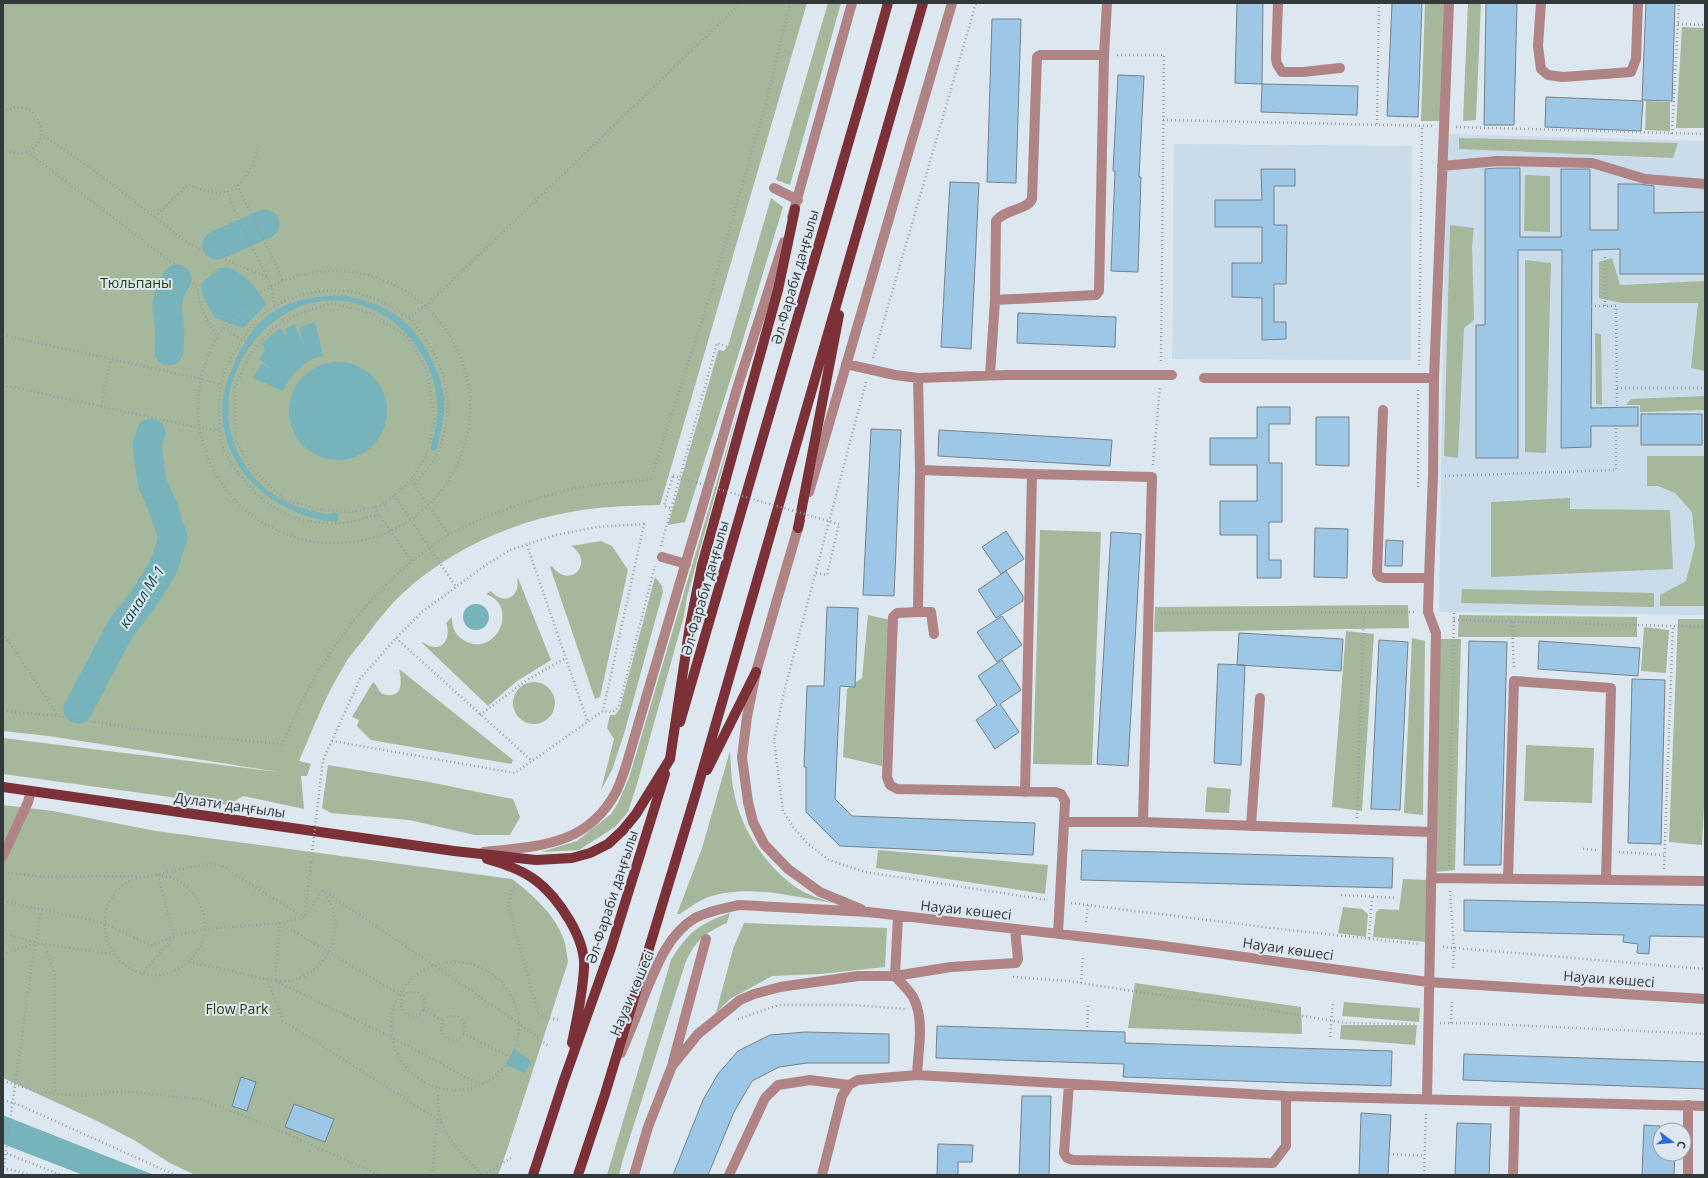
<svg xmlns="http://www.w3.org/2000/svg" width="1708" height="1178" font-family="'Open Sans',sans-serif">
<rect width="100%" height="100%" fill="#dce7ef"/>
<!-- built -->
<path fill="#cadce9" d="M1446 134 1705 141V615L1439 612Z
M1174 144 1412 146 1411 360 1172 359Z"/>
<!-- green -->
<path fill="#a6b89c" d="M3 3H807L660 505C630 506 600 506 570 512 509 523 448 551 403 593 388 607 376 623 364 639 357 648 349 656 344 666 325 696 313 729 299 761L311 764 307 776H301L304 809 243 796 228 805 3 774V738L279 772 49 736 3 731Z
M828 3H841L790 185 776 180Z
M1425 3H1445L1441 121H1421Z
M1468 3H1481L1476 120 1463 121Z
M1682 27 1705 28V128H1676Z
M1646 101 1670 102V131L1645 130Z
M1459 138 1678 143 1673 158 1459 149Z
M1525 175 1550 176V232L1524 231Z
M771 198 783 207 738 356 685 522 668 525 718 351 719 350 724 351 728 346Z
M1450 225 1474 228 1472 246 1474 320 1464 328 1458 458 1444 456Z
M1612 258 1620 285 1705 281V371L1691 368 1698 303H1621L1599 298V262Z
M1525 260 1551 263 1546 453 1525 452Z
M1595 333 1601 334 1602 405 1596 404Z
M1705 396V410L1640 412V405H1626L1631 399Z
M741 400 687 597 684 616 637 784 628 812 615 827 579 850 541 852 577 841 611 814 618 803 629 778Z
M1647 456H1705V606H1660V595L1686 581 1695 545 1692 512 1675 493 1658 486H1647Z
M1570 498V509L1670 510 1673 569 1491 577V502Z
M1040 530 1101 532 1092 765 1033 764Z
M601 541 612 546 628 570 600 697 595 699 550 567 552 566C570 591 596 562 571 546Z
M655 577 662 586 663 592 624 734 612 770 601 790 614 739 607 728 610 715H615L620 708Z
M518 578 551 660 517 681 488 706 421 642C423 642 427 645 430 646 445 651 451 635 446 623L452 617C452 628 455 635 465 641 496 658 520 606 486 594L491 591C503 606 521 597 517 579Z
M1462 589 1654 593V607L1461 603Z
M1408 605 1409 628 1154 632 1155 607Z
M868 615 890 620 882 766 843 757 847 689 862 678Z
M1459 615 1637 617V637H1458Z
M1678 619H1705V786L1702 845 1669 842Z
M1644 627 1669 630 1666 673 1641 671Z
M1346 631 1374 634 1362 811 1332 807Z
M1412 638 1425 641 1423 815 1404 813Z
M1440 639H1461L1455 870 1436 872Z
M399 669 513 760 511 764 371 740 357 726 359 720 352 717 373 682C377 685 378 690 381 693 384 695 387 695 390 695 404 695 401 678 399 669Z
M513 703a21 21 0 1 1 42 0a21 21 0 1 1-42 0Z
M1526 745 1594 748 1592 803 1524 801Z
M730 751C731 766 731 782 735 797 743 833 767 867 797 888 808 895 821 899 833 903 795 897 753 885 715 895 702 898 690 907 680 914H677L702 848Z
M328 765 429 782 513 799 520 817 510 835H475L409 820 331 813 322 808Z
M1207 787 1231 789 1229 813 1205 812Z
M3 805 53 811 156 831 512 879C533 895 557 916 565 943 566 949 567 955 568 962L507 1150 498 1175H195L170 1163 134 1140 97 1121 3 1078Z
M878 850 1048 865 1045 894 876 868Z
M1403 879 1430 880 1426 942 1373 937 1376 912 1380 909 1399 910Z
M1343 907 1362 909 1368 914 1366 937 1338 933Z
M730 913 727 923C704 933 695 941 685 964L623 1159 619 1175H607L671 960C688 932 699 924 730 913Z
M744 923 887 928 885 967 821 974 772 976 730 999 716 1013 733 949Z
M1135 983 1301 1007 1302 1034 1128 1028Z
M1344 1002 1420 1008 1419 1022 1342 1016Z
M1341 1025H1417L1415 1045 1340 1039Z"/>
<!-- water -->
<path fill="#77b3ba" d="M219 268C224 268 228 267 232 269 244 273 262 293 266 305L243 328 215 318 203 297 201 284Z
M343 295C387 304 412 319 432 360 438 373 444 387 444 401 445 418 440 433 437 449L434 451 431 450C430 444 434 437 435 430 439 411 438 392 431 374 420 346 401 323 374 310 313 281 251 322 232 382 218 428 243 481 286 502 299 509 313 511 327 514H331L334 512 339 515 338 521C326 523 305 516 294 511 242 489 210 437 227 381 229 374 233 368 235 361 243 344 253 325 270 314 291 299 318 296 343 295Z
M315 321 323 356C303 360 292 374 283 391L253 378 262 363 272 369 259 359 265 350 262 344 280 328 287 338 285 329 294 324 303 343 299 329Z
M289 411a49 49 0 1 1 98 0a49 49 0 1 1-98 0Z
M463 617a13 13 0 1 1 26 0a13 13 0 1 1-26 0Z
M514 1049 531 1061 525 1073 506 1065Z
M3 1115 5 1116 154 1175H83L3 1144Z"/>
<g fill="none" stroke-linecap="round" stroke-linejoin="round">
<!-- river -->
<path stroke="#77b3ba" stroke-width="29" d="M217 245 265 224
M169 351 170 332 167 307 170 291 177 279
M78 709 121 628 143 600 163 568 173 538 164 510 152 482 147 445 151 433"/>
</g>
<!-- building -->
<path fill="#9cc7e6" stroke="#778189" d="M1237 3H1263L1262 84 1235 83Z
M1392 3H1422L1418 117 1387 116Z
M1486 3H1517L1514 125H1484Z
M1646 3H1675L1672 101 1642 100Z
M992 19H1021L1016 183 987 182Z
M1118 75 1144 76 1139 177H1141L1138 272 1111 271 1115 171H1113Z
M1262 84 1358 86 1357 115 1261 112Z
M1546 97 1643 101 1641 131 1545 127Z
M1497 168H1520V237H1561V169H1590V230H1618V184H1639L1654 186V213L1705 212V274H1620V249L1592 250 1591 408 1638 407V426H1591V447L1561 448 1562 250H1518V458H1476V325H1485V169Z
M1261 169H1295V186H1274V225H1287L1286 284H1274V322H1286V339L1262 340V298L1232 297V263H1262V227H1215V200H1262Z
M950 182 979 183 971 349 941 347Z
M1018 313 1116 317 1115 347 1017 343Z
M1257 407H1290V424H1269V463H1282V522H1269V560H1281V578H1257V535H1220V501H1257V465H1210V438H1257Z
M1641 414H1702V445H1641Z
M1316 417H1349V466L1316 465Z
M871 429 901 430 894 596 863 595Z
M939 430 1112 440 1110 466 938 456Z
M1315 528 1348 529 1347 578 1314 577Z
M1006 531 1024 559 1001 574 982 547Z
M1111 532 1141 534 1128 766 1097 764Z
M1386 540 1403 541 1402 566H1385Z
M1006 571 1023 596V601L996 618 978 590Z
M827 607 858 608 855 687 840 686 835 799 852 816 1035 823 1033 855 840 846 806 812V767H804L807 686H824Z
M1002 616 1022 645 997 662 977 632Z
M1239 633 1343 639 1341 671 1237 665Z
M1379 640 1408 642 1400 810 1371 809Z
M1469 641 1507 642 1501 865H1464Z
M1539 641 1640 648 1638 676 1538 669Z
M1002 660 1021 690 1000 704 1019 732 995 749 976 720 997 705 978 676Z
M1218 664 1245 665 1241 765 1214 763Z
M1632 679 1665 680 1661 844 1628 843Z
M1082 850 1393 858 1392 888 1081 880Z
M1464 900 1705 905V937L1650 936 1649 954 1637 953 1638 944 1623 942 1624 935 1464 931Z
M937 1026 1125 1032V1043L1392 1051 1391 1086 1123 1077 1124 1064 936 1058Z
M805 1032 889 1034V1063H807L779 1067 752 1081 734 1112 708 1175H673L703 1100 718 1074 738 1051 770 1035Z
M1464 1054 1705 1062V1089L1463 1080Z
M241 1077 256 1082 247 1111 232 1106Z
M1022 1096H1051L1049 1175H1019Z
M294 1104 334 1119 325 1142 285 1127Z
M1361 1113 1391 1115 1388 1175H1359Z
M1457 1123 1491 1124 1489 1175H1455Z
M1644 1125 1660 1126V1154H1675L1674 1175H1642Z
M938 1144 973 1145 972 1162H958V1175H937Z"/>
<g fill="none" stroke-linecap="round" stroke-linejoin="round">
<!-- path -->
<path stroke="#969fa5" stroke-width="2.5" stroke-dasharray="1 3" stroke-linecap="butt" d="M1678 24 1705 25
M1117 55H1164L1161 364
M3 106 8 110
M3 113C37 90 58 145 23 153 16 155 9 152 3 148
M1163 120 1433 126
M1377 124 1379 3
M1456 127 1705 134
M41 134 94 170 189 244 267 277
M1672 134 1679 3
M27 152 174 264 197 287 202 310 217 337
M237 185 283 280
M227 191 239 220 271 285 274 304 284 322
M155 217 188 184C199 189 215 196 228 191 246 185 254 163 258 146
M198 407a136 136 0 1 1 272 0a136 136 0 1 1-272 0Z
M426 306 741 3
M1591 306H1616L1617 408
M1605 306V256
M409 318 425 305
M224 328 242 340 256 346
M3 335 201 379 221 385
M873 358 976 3
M1419 365 1422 126
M866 382 785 688 774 740 783 811 793 827 807 843 829 860 865 872 1048 900
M3 385 200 428 220 430
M1617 388H1705
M101 406 111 359
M1153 465 1160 387
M1445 476 1616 470V426
M411 480 383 505 352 512 323 510 284 500 251 468 236 441 235 388 249 355 273 328 298 314 332 303 370 313 407 337 427 370 435 421 426 456 411 480 449 535
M1418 487V390
M394 495 456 587
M374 507 412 562
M670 508 664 506 673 476
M379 515C366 517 352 523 339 523 327 523 310 522 298 519 282 514 261 500 250 487 239 475 228 462 222 445 220 440 221 434 220 429 217 398 219 377 236 350 245 336 255 318 270 309 309 285 354 284 393 308 398 311 405 315 410 319 428 338 444 368 447 395 449 412 445 432 440 448 435 462 423 473 414 484
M527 545 587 720
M661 546 717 343 728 347
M816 573 827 575 839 524
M1161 613 1416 612
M1454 620 1705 627
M1512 622 1514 669
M3 633 58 716
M396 638 531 760
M3 711 58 716 157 732 282 744C294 719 305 692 320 669 351 618 398 565 449 535 471 522 496 513 521 504 540 498 562 490 582 487 605 483 628 482 651 479L711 292 765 107 790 3
M480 715 527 680 566 658
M332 741 515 773 603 711 613 712 619 706 655 566
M1357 818 1364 612
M316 819 323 760 360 679 396 638 422 612 486 565 510 550 556 535 597 527 644 524 603 711
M1583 849 1596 850
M1619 852 1664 855
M1449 866 1454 612
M1664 869 1673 626
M8 873 46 877 140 876
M158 875C163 876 168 877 173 878 180 881 187 887 192 892 200 902 206 915 205 928 204 959 169 983 140 973 100 960 91 905 128 882 138 876 148 877 160 874 177 871 201 862 219 865 226 866 234 874 240 878 261 891 283 904 304 917
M158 875 174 936
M517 884 512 890 508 905 538 1013 544 1017 560 1020
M323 890 520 1024 549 1047
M323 890C326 897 331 903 333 910 342 941 324 971 294 980 288 982 281 981 275 981L280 923 304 917Z
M1450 891 1454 948 1453 970
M1341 895 1397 898
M3 901 104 923 151 946 174 936 205 929 280 923 404 997
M1071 903 1280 929 1418 944
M305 915 311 862
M1086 922 1088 905
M3 933 37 943 112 954
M1369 938 1372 897
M44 944 55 975V1093
M1443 947 1705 969
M3 954 36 943
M189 962 275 981 391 1037 479 1084
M391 1026a64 64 0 1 1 128 0a64 64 0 1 1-128 0Z
M141 974 174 937
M1013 977 1068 981 1152 994 1239 1005 1345 1023 1417 1024
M30 978 41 911
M267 979 283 1021 443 1123
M1081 983 1083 955
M401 1004a12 12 0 1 1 24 0a12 12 0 1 1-24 0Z
M424 1009 443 1021
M441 1028a12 12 0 1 1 24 0a12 12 0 1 1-24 0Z
M738 1019 779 1005H853L905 1009
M1440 1023H1467L1705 1034
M1451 1023 1452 999
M1087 1031 1088 1006
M463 1033 510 1057
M1330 1037 1333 1001
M3 1081 39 1092 83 1096 122 1091 200 1099 269 1126 380 1175
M437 1087C438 1101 438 1116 444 1128 452 1146 470 1161 482 1175
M3 1100 17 1104 175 1175
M3 1152 61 1175
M1389 1154 1425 1156
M3 1168 32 1175
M432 1175 438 1110
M483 1175 511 1158
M1424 1175 1426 1112"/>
<!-- minor -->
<path stroke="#b08485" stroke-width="10" d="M1278 3 1276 59 1277 64 1282 72H1303L1340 68
M1541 3 1538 46 1541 69 1548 75 1563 77 1631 72 1636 59 1638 3
M1442 166 1497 161 1592 163 1645 179 1705 184
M774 188 798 200
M792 217 852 3
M995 300 1096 295 1099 291 1104 55
M846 364 895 375 918 378 1006 375H1172
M990 375 995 300 996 221C1005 209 1028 210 1032 199L1037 57 1040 55H1104L1107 3
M918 378 920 470 918 612 897 613 893 617 887 777 890 785 897 789 1055 792 1061 794 1065 801 1064 822 1058 934
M1204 378H1434
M1383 410 1377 573 1380 577 1384 578H1429
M920 470 1032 474 1025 792
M1032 474 1152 477 1143 822
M809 492 952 3
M800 521 756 672 747 717 742 757 748 802 753 822 764 844 788 869 820 892 861 909
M662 557 686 564
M918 612H931L934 634
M1064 822H1143L1432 832
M1251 826 1260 698
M484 852C539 846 587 846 616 792 620 784 623 775 626 766L739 382 784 242
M3 856 28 802 31 791
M1431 878 1705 881
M1508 879 1514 681 1611 688 1606 880
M898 916 895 976C901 983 909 990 913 997 925 1019 918 1051 917 1075
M621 1053C629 1034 637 1015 644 996 656 968 667 935 695 918 708 911 725 908 739 905L868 912 1156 945 1428 982 1705 999
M673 1062 706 939
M1069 1084 1064 1153 1067 1158 1073 1160 1273 1163 1286 1146V1096
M1427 1099 1436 633 1428 612 1429 578 1433 476 1434 378 1449 3
M634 1175 648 1127 672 1066 698 1034 740 1000 754 994 780 987 858 976H895L951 967 1016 963 1018 959 1015 929
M729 1175 765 1098 778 1085 810 1080 849 1085 858 1080 917 1075 1286 1096 1705 1106
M822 1175 842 1096 849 1085
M1513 1175 1515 1102
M1688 1175V1105"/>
<!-- major -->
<path stroke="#7c3138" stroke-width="10" d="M798 528 839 315
M680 722 864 89 888 3
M707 770 756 672
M3 787 454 851 536 860 572 858 590 853 608 844 623 830 636 814 670 759 690 625 702 565 778 290 795 209
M487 859C528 870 548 884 570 921 578 935 585 951 584 967 583 993 577 1018 572 1043
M533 1175 564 1080 611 948 665 774
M578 1175 605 1094 696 793 923 3"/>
<!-- path-bridge -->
<path stroke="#969fa5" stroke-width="2.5" stroke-dasharray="1 3" stroke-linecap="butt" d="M673 476 839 524
M311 862 316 819
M3 1171 30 978"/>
</g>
<g text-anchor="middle" stroke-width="4" stroke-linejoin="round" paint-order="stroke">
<!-- street labels -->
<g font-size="14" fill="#33383b" stroke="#dce7ef">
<text transform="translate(795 277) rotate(-74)" y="5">Әл-Фараби даңғылы</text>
<text transform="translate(705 588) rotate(-74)" y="5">Әл-Фараби даңғылы</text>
<text transform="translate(230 805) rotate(8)" y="5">Дулати даңғылы</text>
<text transform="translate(612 897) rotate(-72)" y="5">Әл-Фараби даңғылы</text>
<text transform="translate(966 910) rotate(6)" y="5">Науаи көшесі</text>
<text transform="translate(1288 949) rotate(8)" y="5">Науаи көшесі</text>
<text transform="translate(1609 979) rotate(4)" y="5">Науаи көшесі</text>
<text transform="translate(632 993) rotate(-67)" y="5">Науаи көшесі</text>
</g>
<!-- park labels -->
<g font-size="14" fill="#224206" stroke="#dce7ef">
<text x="136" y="288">Тюльпаны</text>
<text x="237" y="1014">Flow Park</text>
</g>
<!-- water labels -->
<g font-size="15" font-style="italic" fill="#12494f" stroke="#dce7ef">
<text transform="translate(142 597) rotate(-57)" y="5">канал М-1</text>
</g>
</g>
<!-- border -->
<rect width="1708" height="1178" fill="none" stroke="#33383b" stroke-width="8"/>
<!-- north arrow -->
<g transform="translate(1672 1142) rotate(106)"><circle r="19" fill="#dce7ef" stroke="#98a1a7"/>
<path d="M0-3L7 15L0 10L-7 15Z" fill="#2b6cd9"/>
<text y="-6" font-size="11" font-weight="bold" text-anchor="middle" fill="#33383b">С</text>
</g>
</svg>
